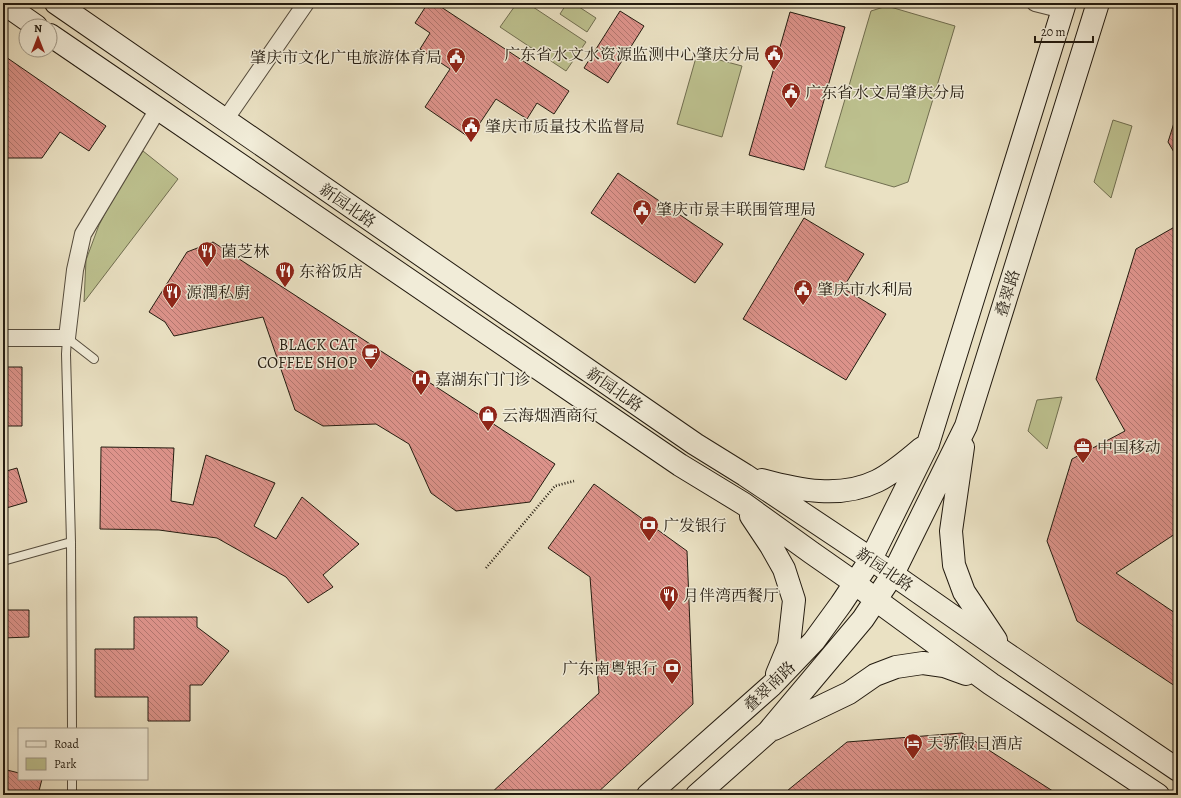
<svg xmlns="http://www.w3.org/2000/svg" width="1181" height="798" font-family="Alegreya,'Noto Serif SC',serif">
<defs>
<pattern id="building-back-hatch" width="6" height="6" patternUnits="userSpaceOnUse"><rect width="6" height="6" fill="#dd938b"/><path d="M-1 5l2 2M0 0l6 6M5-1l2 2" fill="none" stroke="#b37770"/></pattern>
</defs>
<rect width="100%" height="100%" fill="#eae1c3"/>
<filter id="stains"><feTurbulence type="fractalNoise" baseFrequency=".005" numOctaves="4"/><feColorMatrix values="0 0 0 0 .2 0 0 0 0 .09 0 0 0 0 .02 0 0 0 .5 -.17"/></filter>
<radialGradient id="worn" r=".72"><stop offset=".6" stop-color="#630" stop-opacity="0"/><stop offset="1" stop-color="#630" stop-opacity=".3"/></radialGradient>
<!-- green -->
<path fill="#bdc18f" stroke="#706e50" d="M517 3H527L586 42 566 71 500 27Z
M567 3H573L596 18 587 32 560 14Z
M887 6 955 26 908 182 894 187 825 167 871 11Z
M697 54 742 66 722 137 677 124Z
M1113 120 1132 126 1111 198 1094 182Z
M143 151 178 179 84 302 86 260 99 225 112 200Z
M1062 397 1047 449 1028 431 1037 400Z"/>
<!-- building -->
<path fill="url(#building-back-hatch)" stroke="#231b10" d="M428 3H435L569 91 554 114 537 103 527 119 496 99 470 138 425 107 450 69 420 49 430 33 415 23Z
M620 11 644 26 608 83 584 68Z
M790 12 845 27 804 170 749 155Z
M3 55 106 126 89 151 60 132 42 158H3Z
M1178 110V159L1168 142Z
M618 173 723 244 695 283 591 213Z
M804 218 864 254 843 288 886 314 846 380 743 319Z
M1178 225V532L1116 573 1178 615V688L1077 621 1047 541 1072 459 1125 431 1096 379 1136 249Z
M213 242 555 464 530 502 456 511 431 493 409 444 376 424 323 426 295 410 263 317 174 336 165 322 149 312 187 252Z
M3 367H22V426H3Z
M101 447 174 448 171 501 193 505 206 455 275 483 254 526 276 539 302 497 359 544 323 575 333 587 308 603 286 577 217 538 159 530 100 529Z
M17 468 27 502 3 509V472Z
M594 484 687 551 693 704 595 795H489L599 693 590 577 548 548Z
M3 600 8 610H29V637L3 638Z
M134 617H197V627L229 651 202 685H190V721H148V697H95V649H134Z
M962 733 1059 795H782L847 742Z
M3 769 19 773V779H42L38 795H3Z"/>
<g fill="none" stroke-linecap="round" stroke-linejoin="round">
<defs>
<path id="lane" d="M67 338 66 354 71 542 72 729
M67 338 94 359
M3 561 71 542
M72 779V795"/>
<path id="street" d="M1035 3 1063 10
M225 120 306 3
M3 338H67L75 270 83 234 158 109"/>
<path id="secondary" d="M3 3 36 26
M56 3 695 444 745 475 871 559 1004 652 1178 770
M50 35 680 465 744 504 812 553 855 583 876 600 991 684 1158 795
M963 447 951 531 954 565 964 592 996 640
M762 480C799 490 840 499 877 481 893 473 908 460 922 448
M751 516 771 546 784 569 794 600 789 645 777 674
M774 729 849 693 875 675 896 667 923 663 944 666 966 674
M648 795 772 685 814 641 841 604 871 559 928 444 1065 3
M697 795 768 732 863 619 893 574 966 426 1098 3"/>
</defs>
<!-- lane casing -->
<use href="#lane" stroke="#554c3d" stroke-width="10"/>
<!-- street casing -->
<use href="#street" stroke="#554c3d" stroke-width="18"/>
<!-- secondary casing -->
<use href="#secondary" stroke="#231b10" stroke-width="24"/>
<!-- path -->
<path stroke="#231b10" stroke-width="2.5" stroke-dasharray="1 2" stroke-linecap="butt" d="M486 568 555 486 574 481"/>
<!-- lane -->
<use href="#lane" stroke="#f1ecd8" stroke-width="8"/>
<!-- street -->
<use href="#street" stroke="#f1ecd8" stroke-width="16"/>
<!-- secondary -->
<use href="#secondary" stroke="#f1ecd8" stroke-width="22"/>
</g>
<!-- icons -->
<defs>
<symbol id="civic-pin" viewBox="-11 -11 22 30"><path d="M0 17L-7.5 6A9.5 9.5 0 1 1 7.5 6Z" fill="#8f2418" stroke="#f1ecd8"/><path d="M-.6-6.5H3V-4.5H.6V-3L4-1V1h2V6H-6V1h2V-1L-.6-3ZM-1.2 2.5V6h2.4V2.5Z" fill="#fff"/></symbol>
<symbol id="restaurant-pin" viewBox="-11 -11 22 30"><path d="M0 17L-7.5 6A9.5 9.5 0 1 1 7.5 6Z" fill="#8f2418" stroke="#f1ecd8"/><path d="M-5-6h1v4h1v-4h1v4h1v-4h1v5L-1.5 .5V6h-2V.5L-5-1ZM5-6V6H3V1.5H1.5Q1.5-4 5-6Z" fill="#fff"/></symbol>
<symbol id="cafe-pin" viewBox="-11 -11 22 30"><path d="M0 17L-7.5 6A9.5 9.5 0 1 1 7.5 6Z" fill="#8f2418" stroke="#f1ecd8"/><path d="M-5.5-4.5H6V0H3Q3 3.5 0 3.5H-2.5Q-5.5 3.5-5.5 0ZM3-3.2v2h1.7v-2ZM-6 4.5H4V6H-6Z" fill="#fff"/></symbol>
<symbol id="hospital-pin" viewBox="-11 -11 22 30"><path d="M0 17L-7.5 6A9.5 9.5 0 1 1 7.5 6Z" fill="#8f2418" stroke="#f1ecd8"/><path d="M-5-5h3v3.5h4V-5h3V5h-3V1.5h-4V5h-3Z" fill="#fff"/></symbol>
<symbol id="shop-pin" viewBox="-11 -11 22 30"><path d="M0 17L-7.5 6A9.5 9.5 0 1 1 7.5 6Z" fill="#8f2418" stroke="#f1ecd8"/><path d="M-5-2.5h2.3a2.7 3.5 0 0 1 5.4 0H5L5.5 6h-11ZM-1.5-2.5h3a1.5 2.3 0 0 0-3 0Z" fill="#fff"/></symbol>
<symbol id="office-pin" viewBox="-11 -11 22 30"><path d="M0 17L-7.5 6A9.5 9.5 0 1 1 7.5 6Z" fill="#8f2418" stroke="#f1ecd8"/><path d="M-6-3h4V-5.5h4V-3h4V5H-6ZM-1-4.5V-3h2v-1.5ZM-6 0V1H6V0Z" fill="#fff"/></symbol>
<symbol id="bank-pin" viewBox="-11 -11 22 30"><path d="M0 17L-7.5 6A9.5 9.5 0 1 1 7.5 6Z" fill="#8f2418" stroke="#f1ecd8"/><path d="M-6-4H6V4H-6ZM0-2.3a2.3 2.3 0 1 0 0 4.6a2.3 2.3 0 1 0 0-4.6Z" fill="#fff"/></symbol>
<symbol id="hotel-pin" viewBox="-11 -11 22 30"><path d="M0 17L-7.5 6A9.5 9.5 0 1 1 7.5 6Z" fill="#8f2418" stroke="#f1ecd8"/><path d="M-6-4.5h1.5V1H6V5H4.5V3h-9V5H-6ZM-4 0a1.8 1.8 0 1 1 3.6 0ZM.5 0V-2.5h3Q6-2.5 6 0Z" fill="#fff"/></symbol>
</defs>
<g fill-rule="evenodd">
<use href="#civic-pin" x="763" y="43" width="22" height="30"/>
<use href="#civic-pin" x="445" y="46" width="22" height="30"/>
<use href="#civic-pin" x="780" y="81" width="22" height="30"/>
<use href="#civic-pin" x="460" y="115" width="22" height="30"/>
<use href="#civic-pin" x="631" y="198" width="22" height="30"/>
<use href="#restaurant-pin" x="196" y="240" width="22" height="30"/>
<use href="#restaurant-pin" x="274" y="260" width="22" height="30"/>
<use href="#civic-pin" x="792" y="278" width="22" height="30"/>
<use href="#restaurant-pin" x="161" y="281" width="22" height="30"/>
<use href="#cafe-pin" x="360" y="342" width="22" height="30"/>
<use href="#hospital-pin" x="410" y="368" width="22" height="30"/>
<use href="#shop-pin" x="477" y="404" width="22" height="30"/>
<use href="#office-pin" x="1072" y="436" width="22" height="30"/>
<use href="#bank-pin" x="638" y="514" width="22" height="30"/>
<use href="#restaurant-pin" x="658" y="584" width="22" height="30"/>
<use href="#bank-pin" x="661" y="657" width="22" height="30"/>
<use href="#hotel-pin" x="902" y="732" width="22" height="30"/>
</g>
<g text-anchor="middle" stroke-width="3" stroke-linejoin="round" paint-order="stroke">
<!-- poi labels -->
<g font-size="16" fill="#231b10" stroke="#f1ecd8" text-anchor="start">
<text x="760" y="60" text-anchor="end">广东省水文水资源监测中心肇庆分局</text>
<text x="442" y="63" text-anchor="end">肇庆市文化广电旅游体育局</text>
<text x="805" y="98">广东省水文局肇庆分局</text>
<text x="485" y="132">肇庆市质量技术监督局</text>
<text x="656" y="215">肇庆市景丰联围管理局</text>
<text x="221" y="257">菌芝林</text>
<text x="299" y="277">东裕饭店</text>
<text x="817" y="295">肇庆市水利局</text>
<text x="186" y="298">源潤私廚</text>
<text x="357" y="350" text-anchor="end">BLACK CAT<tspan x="357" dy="18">COFFEE SHOP</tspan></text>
<text x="435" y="385">嘉湖东门门诊</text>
<text x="502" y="421">云海烟酒商行</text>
<text x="1097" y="453">中国移动</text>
<text x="663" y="531">广发银行</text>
<text x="683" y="601">月伴湾西餐厅</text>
<text x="658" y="674" text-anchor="end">广东南粤银行</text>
<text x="927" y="749">天骄假日酒店</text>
</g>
<!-- street labels -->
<g font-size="16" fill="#231b10" stroke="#f1ecd8">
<text transform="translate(348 205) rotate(35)" y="6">新园北路</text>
<text transform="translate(1007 293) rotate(-73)" y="6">叠翠路</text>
<text transform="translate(615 389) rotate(35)" y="6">新园北路</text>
<text transform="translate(885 569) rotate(34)" y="6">新园北路</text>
<text transform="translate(769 686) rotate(-44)" y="6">叠翠南路</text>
</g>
</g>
<!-- margin -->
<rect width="1181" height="798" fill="none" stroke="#eae1c3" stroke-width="16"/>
<rect x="4" y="4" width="1173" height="790" fill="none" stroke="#231b10" stroke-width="2"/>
<rect x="8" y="8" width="1165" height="782" fill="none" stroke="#231b10"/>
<!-- legend -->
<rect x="18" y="728" width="130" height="52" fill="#f1ecd8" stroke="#9f9888"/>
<rect x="26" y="741" width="20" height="6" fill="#f1ecd8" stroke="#9f9888"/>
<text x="54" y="748" font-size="12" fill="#231b10">Road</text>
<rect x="26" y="758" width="20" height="12" fill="#bdc18f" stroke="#9f9888"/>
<text x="54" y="768" font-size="12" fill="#231b10">Park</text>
<!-- north arrow -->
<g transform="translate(38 38)"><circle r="19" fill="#f1ecd8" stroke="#9f9888"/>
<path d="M0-3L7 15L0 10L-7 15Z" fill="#8f2418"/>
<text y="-6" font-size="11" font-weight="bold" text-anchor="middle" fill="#231b10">N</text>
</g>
<!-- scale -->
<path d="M1035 36v6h58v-6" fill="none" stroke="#231b10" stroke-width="2"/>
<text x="1041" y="36" font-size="12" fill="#231b10" stroke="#f1ecd8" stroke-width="3" paint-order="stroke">20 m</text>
<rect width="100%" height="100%" filter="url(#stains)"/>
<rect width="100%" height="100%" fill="url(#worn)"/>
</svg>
